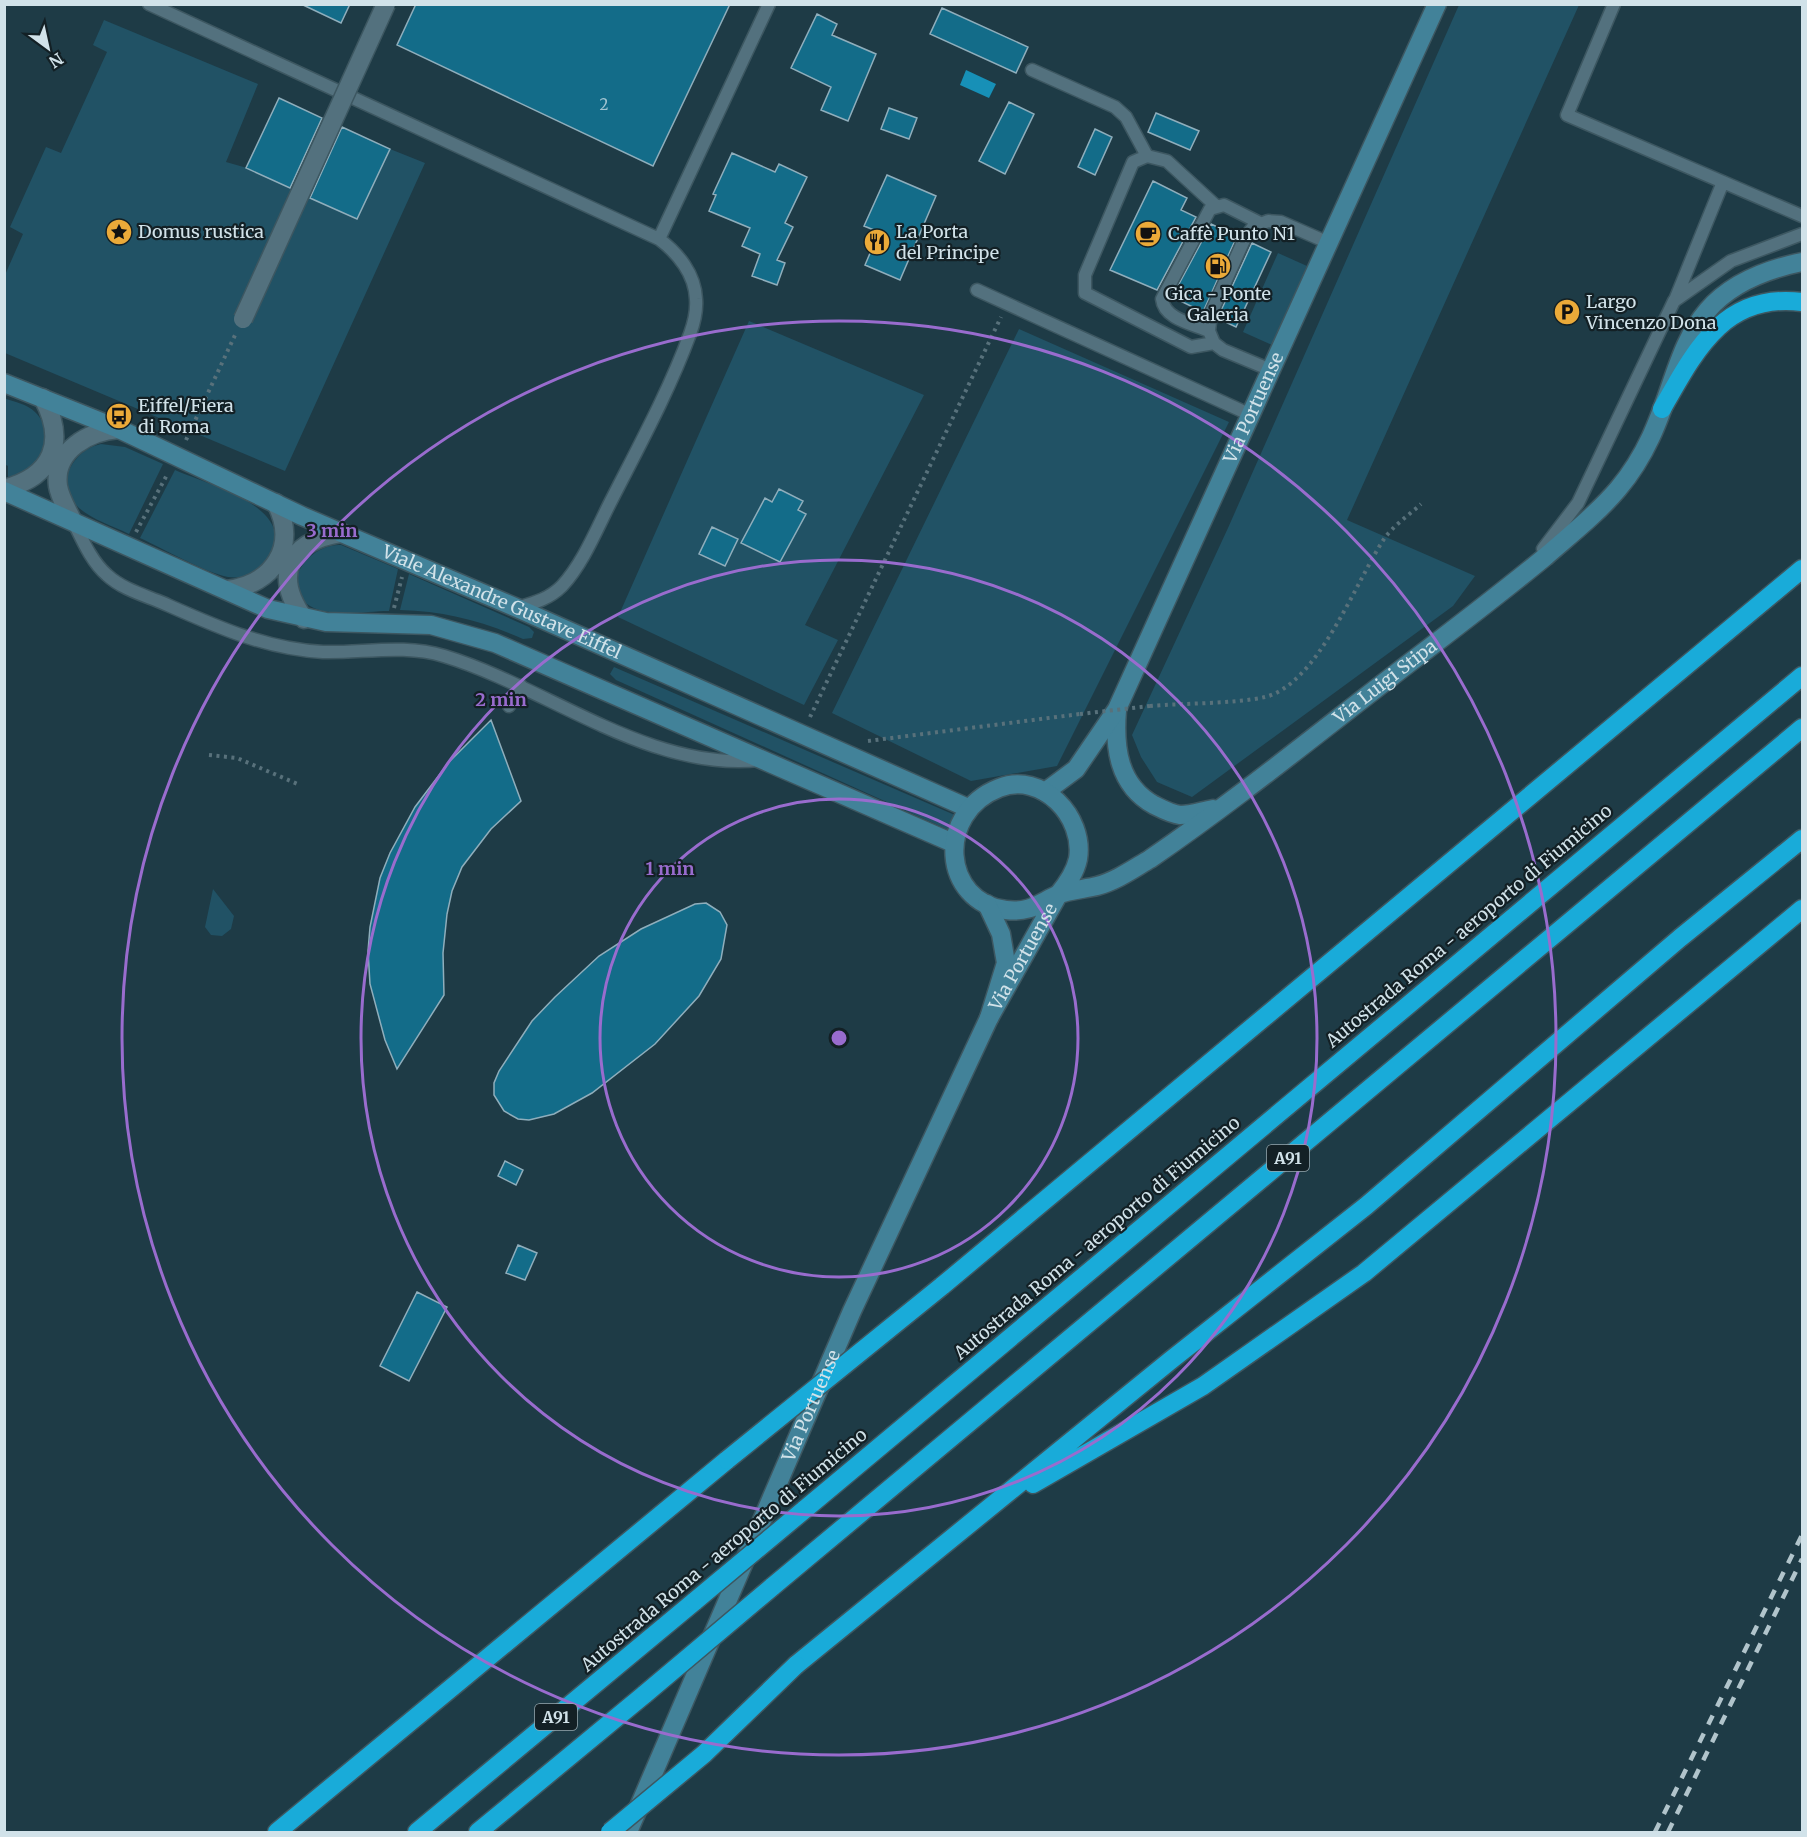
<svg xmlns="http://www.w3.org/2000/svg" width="1807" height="1837" font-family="Merriweather,serif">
<rect width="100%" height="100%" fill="#1e3b46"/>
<!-- green -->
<path fill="#215265" d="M1459 5H1579L1347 520 1475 576 1453 606 1192 797 1157 782 1141 757 1132 735 1228 528Z
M104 20 258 84 226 162 247 168 357 219 390 149 425 163 285 471 5 353V275L23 234 10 227 46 147 61 153 107 52 93 45Z
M1278 253 1307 266 1272 345 1243 332Z
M749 321 924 395 805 625 838 640 804 705 618 617Z
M1019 329 1229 422 1057 766 971 781 832 713Z
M4 398C14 402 27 404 35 412 60 436 38 474 8 477V466L4 464Z
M101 444 125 447 163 464 129 534C113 526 93 520 79 508 53 486 72 450 101 444Z
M175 470C211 486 307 509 265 564 257 575 241 579 228 577 206 573 162 548 140 538Z
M341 545 398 569 389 611C366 611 331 618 310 606 277 586 309 543 341 545Z
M409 574 529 627 534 632 532 638 523 639C482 621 445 611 400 610Z
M614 667 957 816 951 831 616 680 610 674Z
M213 889 234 916 231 929 222 936 211 935 205 927Z"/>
<!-- water -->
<path fill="#1790b7" d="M966 70 996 84 989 98 960 85Z"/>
<!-- building -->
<path fill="#136c89" stroke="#8faebc" stroke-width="1.5" d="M301 4H350L341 23Z
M416 4H730L653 166 397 45Z
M942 8 1028 47 1016 73 930 34Z
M817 14 837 24 832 35 876 54 848 121 821 110 831 87 791 68Z
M279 98 322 118 290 188 246 168Z
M1009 102 1034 114 1005 174 979 161Z
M889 108 917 118 909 139 881 129Z
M1156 113 1199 131 1190 150 1148 132Z
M342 127 390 149 357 219 310 198Z
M1095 129 1112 137 1095 175 1078 167Z
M732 153 775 172 779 164 807 177 785 223 793 227 777 260 785 263 777 285 752 276 760 254 742 246 750 228 709 211 716 195 713 194Z
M887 175 936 196 900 280 865 265 879 232 864 226Z
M1153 181 1187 198 1181 210 1196 217 1157 290 1110 270Z
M1211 224 1237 236 1203 312 1172 297Z
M1252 243 1271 252 1236 327 1219 319V315Z
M779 489 803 501 798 510 806 514 780 562 741 543 765 498 772 502Z
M712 527 738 539 725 566 699 554Z
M491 720 521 801 491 829 462 867 452 891 447 914 443 953 444 995 397 1069 385 1040 370 984 368 951 370 927 380 878 390 853 415 807 449 762Z
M706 903 720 912 727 925 721 959 699 996 655 1044 592 1093 554 1114 529 1120 518 1119 504 1111 494 1095V1083L499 1071 532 1021 555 997 599 956 641 929 695 904Z
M505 1161 523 1170 516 1185 498 1176Z
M518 1245 537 1253 525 1280 506 1273Z
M417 1292 447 1307 409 1381 380 1366Z"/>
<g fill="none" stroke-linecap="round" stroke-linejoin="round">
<defs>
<path id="lane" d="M149 4 659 239C678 253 695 274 696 299 697 311 694 323 690 334 669 391 639 446 612 499 597 528 584 562 562 586 549 599 534 603 517 608
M1614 4 1567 115 1802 216
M1032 70 1115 107 1126 117 1147 156
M659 239 769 4
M977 290 1251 415
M1675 300 1723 182
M1209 331C1193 324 1164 319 1162 299L1210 209 1224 205 1260 223
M1214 343 1191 347 1085 293V275L1133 162 1147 156 1167 161 1216 206
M1271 370 1223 350 1214 343 1209 331 1211 313 1244 240 1253 227 1268 221 1281 222 1329 243
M73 521C82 539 91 561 107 575 122 589 144 595 163 603 215 626 265 649 323 652 364 653 404 644 444 656 547 687 649 772 760 760
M1543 549 1578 503 1674 301 1731 261 1802 234
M509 706 521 686"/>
<path id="street" d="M4 489C54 476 66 441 43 398
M72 520C67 509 60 498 58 486 53 450 90 431 119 429
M227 590C274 584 298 546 276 503
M304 619C273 575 288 542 341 533"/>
<g id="secondary">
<path id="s1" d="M4 383 119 429 302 516 517 608 968 808"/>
<path d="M4 491 268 609 326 622 431 625 495 643 953 843"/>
<path d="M1117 710C1114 747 1118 785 1154 805 1162 809 1171 814 1180 815 1191 815 1202 811 1213 809"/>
<path id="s2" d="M1045 792 1076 769 1117 709 1437 4"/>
<path id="s3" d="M989 1018 1058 895C1067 884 1075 873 1078 859 1085 817 1042 771 999 788 935 813 942 902 1006 910 1029 913 1038 904 1057 895 1069 890 1085 889 1097 886 1116 881 1133 869 1150 859 1239 798 1323 729 1408 664 1454 629 1500 594 1545 557 1570 535 1597 514 1618 489 1697 395 1651 293 1802 262"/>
<path id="s4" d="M628 1832 852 1311 989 1018 1006 963 1001 934 987 904"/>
</g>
<path id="highway" d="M1662 409C1695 351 1724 292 1802 302
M942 1286 1802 569
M1033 1484 1203 1386 1364 1273 1802 909
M804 1510 1802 676
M772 1587 1802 728
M796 1665 1171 1360 1366 1206 1680 938 1802 839
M277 1832 727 1460
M417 1832 695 1601
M478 1832 645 1694"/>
</defs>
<!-- lane casing -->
<use href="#lane" stroke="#3d5761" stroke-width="15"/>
<!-- street casing -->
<use href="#street" stroke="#3d5761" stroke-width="21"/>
<!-- secondary casing -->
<use href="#secondary" stroke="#3d5761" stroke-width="21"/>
<!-- highway casing -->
<use href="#highway" stroke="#3d5761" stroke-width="21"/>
<!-- path -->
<path stroke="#58717b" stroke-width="4" stroke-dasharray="3 4.5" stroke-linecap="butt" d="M186 440 236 333
M136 532 168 473
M394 608 402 577
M1150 706C1183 703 1234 704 1265 697 1318 684 1355 583 1384 539 1393 526 1409 515 1421 504
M810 717 1001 317
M868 741 1080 714
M209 755 237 758 300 785"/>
<!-- lane -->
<use href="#lane" stroke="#53717e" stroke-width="12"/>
<!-- street -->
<use href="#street" stroke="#53717e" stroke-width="18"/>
<!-- secondary -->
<use href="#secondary" stroke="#428299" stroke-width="18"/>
<!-- highway -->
<use href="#highway" stroke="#19abd9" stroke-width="18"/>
<!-- rail -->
<path stroke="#b1c4cb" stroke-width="4.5" stroke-dasharray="10 10" stroke-linecap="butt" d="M1655 1832 1802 1535
M1668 1832 1802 1559"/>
<defs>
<path id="street-bridge" d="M243 319 386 4"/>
<path id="highway-bridge" d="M727 1460 942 1286
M695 1601 804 1510
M645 1694 772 1587
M610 1832 704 1754 796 1665"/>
</defs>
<!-- street-bridge casing -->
<use href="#street-bridge" stroke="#3d5761" stroke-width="21" stroke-linecap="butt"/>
<!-- highway-bridge casing -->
<use href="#highway-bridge" stroke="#3d5761" stroke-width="21" stroke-linecap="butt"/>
<!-- path-bridge -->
<path stroke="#58717b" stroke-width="4" stroke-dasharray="3 4.5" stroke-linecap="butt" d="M1080 714 1150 706"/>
<!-- street-bridge -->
<use href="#street-bridge" stroke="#53717e" stroke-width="18"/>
<!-- highway-bridge -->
<use href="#highway-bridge" stroke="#19abd9" stroke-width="18"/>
</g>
<!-- distance rings -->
<g fill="none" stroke="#996cce" stroke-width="3">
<circle cx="839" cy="1038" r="239"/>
<circle cx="839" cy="1038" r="478"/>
<circle cx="839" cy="1038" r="717"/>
</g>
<!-- icons -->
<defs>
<symbol id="sight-disc" viewBox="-11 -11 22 22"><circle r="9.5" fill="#ebaa39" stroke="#132025"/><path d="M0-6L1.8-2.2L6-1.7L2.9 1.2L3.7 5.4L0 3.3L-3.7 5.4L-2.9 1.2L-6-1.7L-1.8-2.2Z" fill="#111"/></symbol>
<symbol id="cafe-disc" viewBox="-11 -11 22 22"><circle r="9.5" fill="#ebaa39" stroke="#132025"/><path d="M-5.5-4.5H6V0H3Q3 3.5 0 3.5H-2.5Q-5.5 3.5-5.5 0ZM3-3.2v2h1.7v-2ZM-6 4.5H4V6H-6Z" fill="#111"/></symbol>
<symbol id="restaurant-disc" viewBox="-11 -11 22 22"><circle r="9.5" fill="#ebaa39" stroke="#132025"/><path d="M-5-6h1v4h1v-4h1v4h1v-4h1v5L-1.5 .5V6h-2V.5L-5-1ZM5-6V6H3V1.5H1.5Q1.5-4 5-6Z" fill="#111"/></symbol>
<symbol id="fuel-disc" viewBox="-11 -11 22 22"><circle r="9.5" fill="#ebaa39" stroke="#132025"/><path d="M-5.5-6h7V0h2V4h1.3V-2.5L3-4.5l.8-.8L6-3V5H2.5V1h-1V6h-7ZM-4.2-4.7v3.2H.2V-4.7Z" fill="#111"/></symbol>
<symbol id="parking-disc" viewBox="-11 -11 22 22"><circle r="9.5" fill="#ebaa39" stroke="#132025"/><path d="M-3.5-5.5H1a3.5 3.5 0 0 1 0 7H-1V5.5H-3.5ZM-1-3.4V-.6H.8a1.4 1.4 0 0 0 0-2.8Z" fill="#111"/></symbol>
<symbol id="bus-disc" viewBox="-11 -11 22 22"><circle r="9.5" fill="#ebaa39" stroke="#132025"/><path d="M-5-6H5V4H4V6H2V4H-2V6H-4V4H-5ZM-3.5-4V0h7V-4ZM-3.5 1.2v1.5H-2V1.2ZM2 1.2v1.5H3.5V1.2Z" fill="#111"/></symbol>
</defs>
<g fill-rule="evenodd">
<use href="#sight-disc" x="104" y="217" width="30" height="30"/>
<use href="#cafe-disc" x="1133" y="219" width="30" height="30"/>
<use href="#restaurant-disc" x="862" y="227" width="30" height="30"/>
<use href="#fuel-disc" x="1203" y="251" width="30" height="30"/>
<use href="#parking-disc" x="1552" y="297" width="30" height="30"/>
<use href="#bus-disc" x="104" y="401" width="30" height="30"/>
</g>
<g text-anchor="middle" stroke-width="4.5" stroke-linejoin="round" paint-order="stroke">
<!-- number labels -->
<g font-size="15" fill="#a2c4d1">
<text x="604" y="110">2</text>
</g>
<!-- shield labels -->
<g fill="#132025" stroke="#98a8ae" stroke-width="1.5">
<rect x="1267" y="1145" width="42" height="26" rx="4.5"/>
<rect x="535" y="1704" width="42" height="26" rx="4.5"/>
</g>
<g font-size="16" font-weight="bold" fill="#d1e2e9">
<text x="1288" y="1164">A91</text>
<text x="556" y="1723">A91</text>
</g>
<!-- poi labels -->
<g font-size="18" fill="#d1e2e9" stroke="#132025" text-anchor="start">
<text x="138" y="238">Domus rustica</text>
<text x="896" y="238">La Porta<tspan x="896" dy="21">del Principe</tspan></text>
<text x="1168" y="240">Caffè Punto N1</text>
<text x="1218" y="300" text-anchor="middle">Gica - Ponte<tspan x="1218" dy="21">Galeria</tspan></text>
<text x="1586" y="308">Largo<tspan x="1586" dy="21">Vincenzo Dona</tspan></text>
<text x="138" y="412">Eiffel/Fiera<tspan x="138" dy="21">di Roma</tspan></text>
</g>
<!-- street labels -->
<g font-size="18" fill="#d1e2e9" stroke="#132025">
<text dy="6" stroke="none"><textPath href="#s2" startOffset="442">Via Portuense</textPath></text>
<text dy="6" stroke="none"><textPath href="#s1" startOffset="544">Viale Alexandre Gustave Eiffel</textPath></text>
<text dy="6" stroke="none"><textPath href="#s3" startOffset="927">Via Luigi Stipa</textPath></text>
<text transform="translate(1469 926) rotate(-40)" y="6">Autostrada Roma - aeroporto di Fiumicino</text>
<text dy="6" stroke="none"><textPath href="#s3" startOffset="70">Via Portuense</textPath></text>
<text transform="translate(1097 1238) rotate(-40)" y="6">Autostrada Roma - aeroporto di Fiumicino</text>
<text dy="6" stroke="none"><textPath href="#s4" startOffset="464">Via Portuense</textPath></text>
<text transform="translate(724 1550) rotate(-40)" y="6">Autostrada Roma - aeroporto di Fiumicino</text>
</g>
</g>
<circle cx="839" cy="1038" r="9" fill="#996cce" stroke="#132025" stroke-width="3"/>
<g font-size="18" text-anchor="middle" font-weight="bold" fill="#996cce" stroke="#132025" stroke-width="4.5" stroke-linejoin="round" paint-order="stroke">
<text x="332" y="537">3 min</text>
<text x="501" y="706">2 min</text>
<text x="670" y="875">1 min</text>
</g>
<!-- border -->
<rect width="1807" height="1837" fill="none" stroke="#d1e2e9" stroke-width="12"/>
<!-- north arrow -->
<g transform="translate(48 48) rotate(147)" stroke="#132025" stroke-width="4.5" paint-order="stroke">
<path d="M0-4.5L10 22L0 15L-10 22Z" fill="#d1e2e9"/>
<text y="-9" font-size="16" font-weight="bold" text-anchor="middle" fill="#d1e2e9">N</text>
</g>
</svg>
